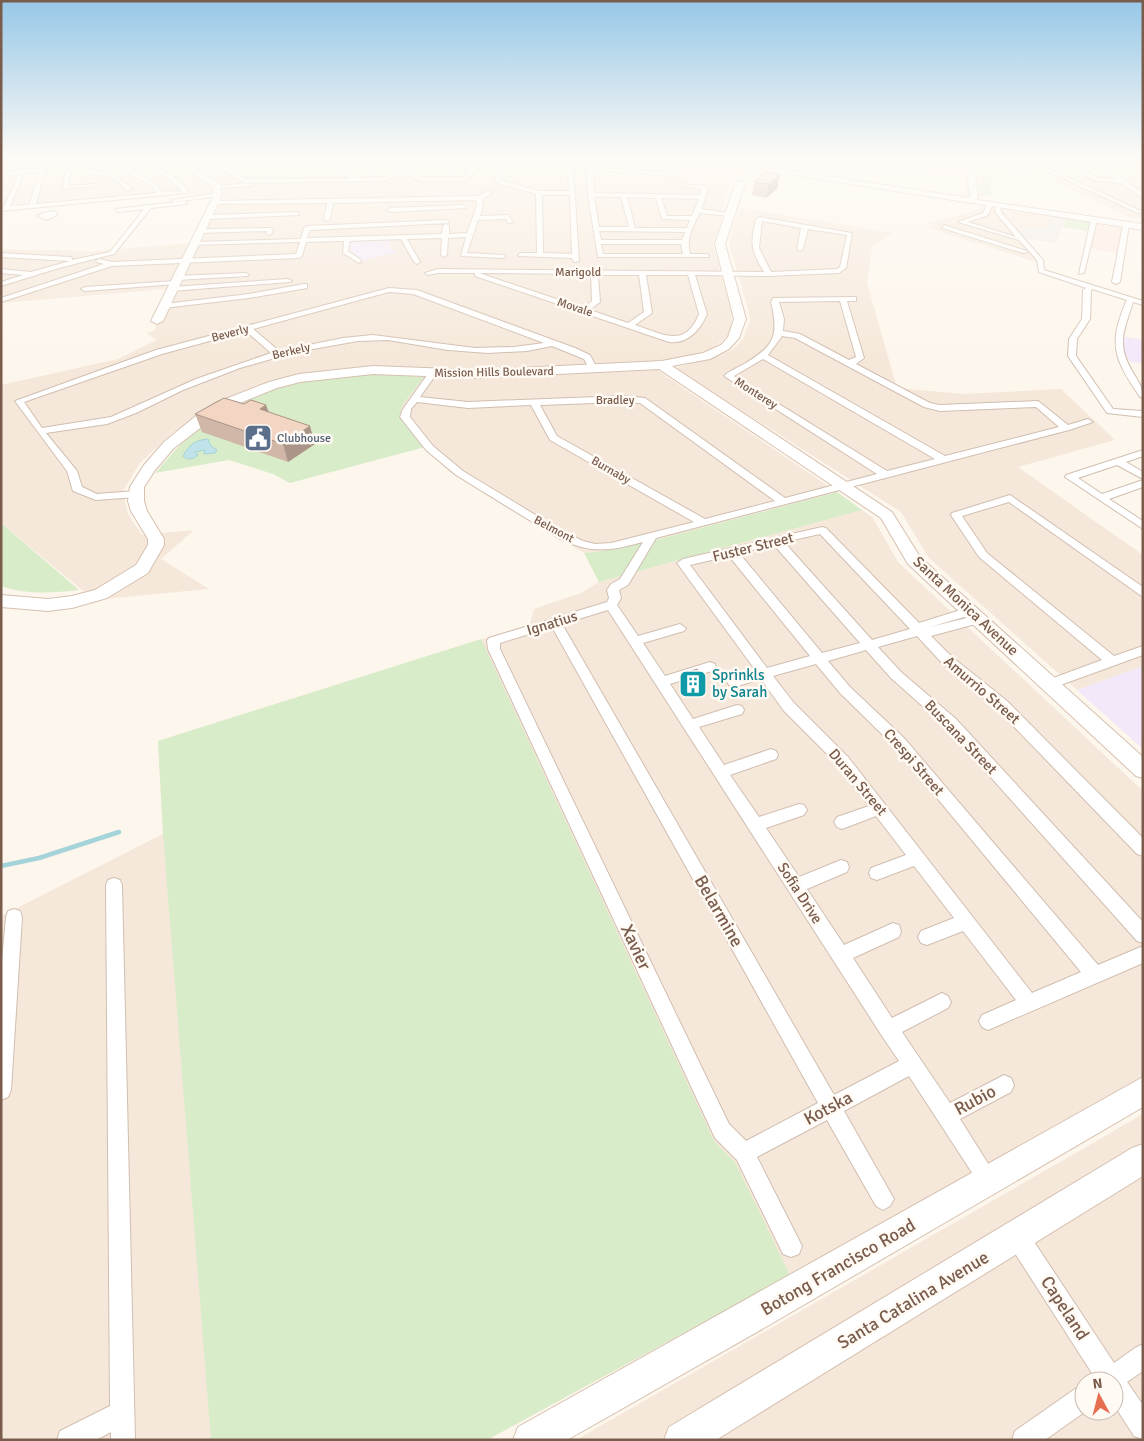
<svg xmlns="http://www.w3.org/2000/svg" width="1144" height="1441" font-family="Signika,sans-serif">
<rect width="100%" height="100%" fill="#fdf6ec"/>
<!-- residential -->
<path fill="#f5e8da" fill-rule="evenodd" d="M142 157H155L177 165 213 186 216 192 1 212V171Z
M170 157H716L741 164 745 166 741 173 683 171 682 183 730 185 721 217 722 218 713 244 731 312 732 325 728 335 716 346 696 355 666 361 478 370 372 366 328 370 297 375 256 386 201 412 170 435 140 463 123 491 128 514 142 535 194 530 161 559 209 589 94 600 1 523V385L118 359 157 340 146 333 154 331 195 245 219 202 220 186 206 174 182 160Z
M730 157H836L818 162 811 168 778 162 771 167Z
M967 157H1143V218H1130L1022 165 1001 171 990 182 992 195 980 196 982 200 953 196 966 189V177L973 167Z
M983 206 994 207 1036 258V262L928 228 932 226 928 224 977 210Z
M740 208 894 233 872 247 867 283 897 388 963 394 1061 389 1115 440 1018 467 1143 555V666L1077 690 929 558 901 512 675 368 713 358 732 350 743 339 750 321 749 312 729 244 730 238Z
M999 208 1055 216 1046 228 1018 230Z
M191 243 167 289 1 303V249L93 251Z
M657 370 837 492 656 540 603 551 584 553 451 473 403 423 399 415 401 407 424 377 477 378Z
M862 510 873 518 898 562 1143 791V1076L790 1275 487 1440H1V916L163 834 158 741 530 624 534 609 581 593 599 582Z
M1143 1114V1440H576L1081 1150ZM1084 1381H1114V1411H1084Z"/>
<!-- commercial -->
<path fill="#fde8e0" d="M916 157 967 160 972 167 965 175 930 173 918 163Z
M683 171 741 173 730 185 682 183Z
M1096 223 1124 227 1119 253 1091 249Z"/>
<!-- industrial -->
<path fill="#efe9e4" d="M1055 216 1067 218 1055 243 1027 239 1018 230 1045 228Z"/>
<!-- education -->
<path fill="#f3e8fa" d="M390 239V247L397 252 362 261 348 252 349 241Z
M1120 336 1143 340V363L1130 362 1121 346Z
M1143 666V749L1077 690Z"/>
<!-- green -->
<path fill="#d8ecc9" d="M980 157H1001L1022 165 1001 171 990 182 992 195 980 196 985 169V163Z
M1067 218 1091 222 1088 231 1063 227Z
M375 374 424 377C395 416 390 410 425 447L290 483 273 474 229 460 155 473 186 438 228 408 272 390 300 382Z
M837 492 862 510 599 582 584 553 603 551 656 540Z
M1 523 79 590C54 593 26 595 1 586Z
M481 639 714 1141 735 1162 790 1275 487 1440H211L163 834 158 741Z"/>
<!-- water -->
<path fill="#bfe3e8" stroke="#a5d3da" d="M208 439 211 446 217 450 215 453 204 454 205 450 195 452 198 455C194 459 187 461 183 456 189 446 194 440 208 439Z"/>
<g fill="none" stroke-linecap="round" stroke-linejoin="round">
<!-- stream -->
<path stroke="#a5d3da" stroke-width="4.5" d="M1 866 39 858 119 832"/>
<defs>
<path id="street" d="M152 157H171L45 171 36 204 156 193 152 186 120 168 122 165C128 167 135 165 142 165 161 166 174 176 187 188L186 193 1 211V207H4L19 174 1 176V172ZM144 168 163 174 182 191 162 192 156 184 130 169ZM40 172 29 205 10 206 24 173Z
M202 157H209L228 169 283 157H293L232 171 245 179 351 178 323 166 299 171V169L318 164 312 161 279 169 276 167 311 158 356 176V178L385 177 390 175 393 177 386 181 244 183 226 172 201 177V175L223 170Z
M335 157H343L378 171 373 172Z
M361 157H369L421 177H464L470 171 433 170 397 157H405L434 166 472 168 477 163 443 157 573 167 579 261 574 262 572 258 519 256 518 255 521 253H537L536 194 494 182 504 166 482 164 466 181H420ZM510 166 568 169 569 191H539L499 180ZM542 195H570L572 254 543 253Z
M560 157 726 164 739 160 742 162 726 168 647 165Z
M762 157C774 157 785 162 796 162 804 162 812 157 821 157L797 166Z
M1017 157H1024L1143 212 1138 213Z
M1050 157H1057L1099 178 1116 179 1086 157H1092L1143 193V198L1121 183 1096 181Z
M1118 157H1125L1143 169V173Z
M580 167 678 173 676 176 593 170 594 193 700 195 702 189 680 186 683 184 705 186 708 188 702 209 734 214 731 216 700 213C692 227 686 239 690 254H707L709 255V257H598L588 195 587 170 580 169ZM594 197H621L629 227H599ZM627 197 656 198 662 219 690 220 687 228H635ZM661 198 699 199 692 216H667ZM599 231 685 232 682 240H601ZM601 244H681L683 254H603Z
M86 170C104 171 121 175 132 190L127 191C117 177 101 175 84 173Z
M68 171 71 173 68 186 94 184 97 186 63 189 65 173Z
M251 183 253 186 217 188 214 186Z
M490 190 492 193 482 199 483 206 480 216 508 215 513 222 508 223 506 219 478 220 467 253 505 255V257L503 258 461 256 466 237 448 238 447 255 444 257 441 255 442 238 407 239 420 262 417 264 414 262 401 239 350 241 348 251 361 260V262L359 263 343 253 344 241 306 242 302 256 299 258 112 266 1 302V298L104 264 97 262 96 261 99 259 112 262 296 254 300 242 192 245V243L194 242 301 239 304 228 307 226 447 220 449 223 310 230 307 238 442 234 443 226 446 224 449 226V234L467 233 477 206 476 200 333 203 330 219 327 221 324 219 327 203 214 204 216 201 478 196Z
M218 193 220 196 174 202 171 200Z
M185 201 187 204 151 208 114 254 59 268 1 286V282L23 275 1 273V269L31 272 70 261 1 257V253L70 257 72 258V260L110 252 144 209 118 212 116 209Z
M988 203 993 204 988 215 968 222 1016 237 995 212 996 205H1000L1001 212 1043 260 1044 270 1143 301V305L1133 302C1125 329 1116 342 1131 369 1137 380 1143 386 1143 398L1140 397C1122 370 1108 351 1120 318 1122 312 1124 305 1127 300L1092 289 1091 291 1090 319 1077 339 1076 356 1113 409 1143 411V417L1107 413 1068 356 1069 339 1082 319 1083 290 1086 288 1039 272 1037 260 1019 240 958 222 983 213Z
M464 205 466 208 390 212 387 210 390 208Z
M54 211 57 213 56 216 46 220 37 216 43 213Z
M297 212 299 215 209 219 206 217 209 215Z
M759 217 852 233 846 268 839 273 769 276 695 275 707 314C700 330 688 344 669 342L475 276V273H438L428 275 425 273 438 269 764 272C751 251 750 243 756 219ZM762 221 801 228 797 249 800 251 803 249 808 229 847 235 840 267 837 269 771 272 759 248ZM479 273 591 274 592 301 583 308ZM598 275H639L644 312 628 323 590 310 600 302ZM646 275H688L699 314C685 349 663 334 635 325L652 313Z
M1094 218 1097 220 1084 273 1079 274 1091 220Z
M1126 223 1129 225 1120 282 1116 284 1112 282 1123 225Z
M944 225 1027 251 1028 252 1023 253 942 228Z
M273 228 272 233 269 235 266 233 267 231 201 233 198 231 201 229Z
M246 273 249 275 248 276 176 280 173 278 176 276Z
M288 279 292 281 290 282 171 291 167 289 171 287Z
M174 281 178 283 176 284 85 291 81 289 85 287Z
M304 284H307V288L249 298 164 308 160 306 164 304 249 294Z
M389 288 417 290 575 348 590 355 598 370 591 372 584 359 552 346 527 351 488 353 448 350 388 340 358 341 296 352 240 368 183 390 136 413 107 424 46 433 77 471 82 487 97 494 136 491 141 494 136 497 96 500 73 491 67 471 15 401 156 350ZM389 292 413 294 544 343 514 347 475 348 373 335 343 338 279 351 253 329ZM246 331 271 353 196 379 111 417 42 428 24 402 162 354Z
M853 297H856V301H847L864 358 856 364 930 403 940 405 1038 401 1068 425 1088 419 1093 422 1069 430 656 538 628 585 619 590 621 598 617 605 638 636 680 624 686 628 684 631 643 643 665 676 710 662 715 664 716 667 715 670 670 684 693 719 737 705 742 706 744 710 742 714 699 727 724 765 771 749 776 751 778 755 776 759 730 775 759 817 799 804 804 805 807 810 804 815 766 828 799 877 841 860 847 862 849 867 847 872 807 889 844 945 893 923 899 925 901 931 899 937 853 958 892 1018 942 993 948 996 951 1002 948 1008 902 1032 950 1103 1004 1075 1011 1078 1014 1085 1011 1092 960 1119 999 1181 996 1188 989 1191 982 1188 909 1076 844 1111 890 1192 894 1199 890 1206 883 1210 876 1206 827 1120 757 1157 802 1246 799 1254 791 1257 783 1254 737 1160 715 1138 488 649 487 641 489 638 607 602 609 598 607 590 611 584 620 579 643 542C610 551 592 554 560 539L456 475 426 450 400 417 403 409 430 371 433 370 437 373 420 397 468 402 623 396 645 398 785 498 877 474 724 376C729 371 737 368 744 364 775 346 779 336 771 302L773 298ZM840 301 856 357 849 360 800 334 783 331 784 319 779 302ZM782 336 795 338 924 407 940 411 1036 407 1059 427 945 456 768 355ZM763 359 935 459 887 471 734 376ZM417 402 468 408 531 405 550 440 694 522 611 543 595 544 583 541 560 530 463 471 433 446 410 417 411 409ZM623 402 640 403 775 501 705 519 557 436 540 405ZM608 610 882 1036 899 1061 834 1095 562 624ZM552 627 818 1103 746 1141 729 1124 500 649V643Z
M1143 450V456L1126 462 1143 472V479L1117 465 1078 478 1102 494 1143 480V487L1109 499 1143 521V529L1065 477 1066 475Z
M1010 495 1143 587V597L1009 502 962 516 987 553 1114 656 1143 646V655L1055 687H1045L1043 684 1045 681 1102 660 979 557 951 515 952 513Z
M822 527 826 528 919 623 970 607 976 611 974 614 930 627 979 615 983 616 985 619 983 622 931 636 952 657 1007 701 1143 838V856L1137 854 997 709 942 663 917 636 878 647 901 672 956 719 1143 922V943L1137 941 946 727 891 678 866 650 828 661 850 687 904 738 1098 965 1143 946V963L988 1030 982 1027 979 1021 982 1015 1016 1000 963 931 927 945 921 943 918 937 921 931 954 918 914 866 877 880 871 878 869 873 871 868 906 855 876 816 842 829 837 827 834 822 837 817 869 806 838 765 784 711 761 679 734 687 729 685 727 682 729 679 756 671 677 563 683 559ZM820 534 910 629 872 640 784 542ZM774 545 860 643 822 653 739 553ZM729 556 810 656 767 668 690 565ZM816 664 840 693 894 746 1081 972 1032 993 848 757 794 703 773 676Z
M114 878 120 880 122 885 135 1440H111V1432L96 1440H57L60 1431 110 1406 106 885 108 880Z
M14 909 20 911 22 917 11 1090 8 1097 1 1100V970L6 917 8 911Z
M1017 1225 1025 1228 1114 1363 1135 1348 1143 1344V1371L1127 1382 1143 1405V1439L1134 1436 1114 1405V1381H1097L1009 1244 1006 1236 1009 1228Z
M1084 1386V1411H1086L1045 1440H1012L1015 1431 1075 1389Z"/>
<path id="secondary" d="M158 157C182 157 201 171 220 184L222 195 163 321 157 324 151 321 214 195 213 187 188 170Z
M717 157H731L774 168 969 198 970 194 967 179 975 167 972 157H980L983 167 975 179 978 194 977 200 1143 224V230L774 172Z
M736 181H742L745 184 725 244 746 319 739 338 729 349 710 359 672 366 892 512 920 557 1143 757V778L1136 776 908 564 881 518 659 369 477 378 373 374 300 382 277 388 225 409 174 448 155 470 144 487V501L147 511 164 539V545L148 573 107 598 72 608 48 611 1 607V595L48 599 72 596 95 590 136 565 148 545V539L131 511 128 501 130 487 144 465 164 442 197 415 215 403 269 382 299 374 373 366 477 370 662 361 703 353 721 345 728 337 734 319 715 244Z
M1143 1077V1107L764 1328 567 1440H513L518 1427Z
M1143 1144V1176L716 1440H664L669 1427 1132 1148Z"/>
</defs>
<!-- street casing -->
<use href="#street" stroke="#d1beb0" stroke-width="2"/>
<!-- secondary casing -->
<use href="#secondary" stroke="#d6c0b0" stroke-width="2"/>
<!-- street -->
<use href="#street" fill="#fff" fill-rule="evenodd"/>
<!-- secondary -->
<use href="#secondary" fill="#fff" fill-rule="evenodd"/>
</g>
<!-- wall -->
<path fill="#d1b7a8" d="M780 175 777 189 766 198 752 195 754 182Z
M266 405 269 412 315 444 288 462 202 432 195 414Z
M685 673 702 687 691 691 684 682Z"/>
<!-- shaded-wall -->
<path fill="#aa9588" d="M780 175 777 189 766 198 769 184Z
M266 405 272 423 260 409Z
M310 426 315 444 288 462 283 444Z
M704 678 702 687 691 691 692 682Z"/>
<!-- building -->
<path fill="#f3d5c3" stroke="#aa9588" d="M765 173 780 175 769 184 754 182Z
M224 398 244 404 251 400 266 405 260 409 310 426 283 444 195 414Z
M697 669 704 678 692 682 685 673Z"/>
<!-- sky -->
<linearGradient id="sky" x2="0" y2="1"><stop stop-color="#97c7e8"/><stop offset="0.44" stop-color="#fefbf6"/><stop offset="1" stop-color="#fefbf6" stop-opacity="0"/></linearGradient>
<rect width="1144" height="359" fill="url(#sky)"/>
<!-- icons -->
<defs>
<symbol id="civic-square" viewBox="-11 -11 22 22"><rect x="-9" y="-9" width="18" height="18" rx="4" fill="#5c6f8a" stroke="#fffaf3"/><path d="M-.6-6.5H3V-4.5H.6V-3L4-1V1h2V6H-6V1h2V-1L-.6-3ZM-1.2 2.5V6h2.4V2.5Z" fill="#fff"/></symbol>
<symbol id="building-square" viewBox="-11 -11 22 22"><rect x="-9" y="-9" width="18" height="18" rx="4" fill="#0f9aa8" stroke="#fffaf3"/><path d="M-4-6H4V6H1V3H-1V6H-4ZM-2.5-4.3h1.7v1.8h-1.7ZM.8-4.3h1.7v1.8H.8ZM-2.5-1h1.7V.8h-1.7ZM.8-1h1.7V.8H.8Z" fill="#fff"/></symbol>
</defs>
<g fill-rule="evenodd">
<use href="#civic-square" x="242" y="422" width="32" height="32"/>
<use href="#building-square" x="677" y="668" width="32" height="32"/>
</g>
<g text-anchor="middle" stroke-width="5" stroke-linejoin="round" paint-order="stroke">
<!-- far-street labels -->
<g font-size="12" fill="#7a5c4d" stroke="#fffaf3">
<text x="578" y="276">Marigold</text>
<text transform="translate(575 307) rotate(18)" y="4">Movale</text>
<text transform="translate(230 333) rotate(-15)" y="4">Beverly</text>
<text transform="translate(291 351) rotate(-13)" y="4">Berkely</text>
<text transform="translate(494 372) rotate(-1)" y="4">Mission Hills Boulevard</text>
<text transform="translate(756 393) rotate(32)" y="4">Monterey</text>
<text x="615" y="404">Bradley</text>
<text transform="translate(611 470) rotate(30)" y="4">Burnaby</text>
<text transform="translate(554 529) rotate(28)" y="4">Belmont</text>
</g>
<!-- far-service labels -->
<g font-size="12" fill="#4e5e75" stroke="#fffaf3" text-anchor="start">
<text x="277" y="442">Clubhouse</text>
</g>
<!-- street labels -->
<g font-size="15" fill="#7a5c4d" stroke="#fffaf3">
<text transform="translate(753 547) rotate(-14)" y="5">Fuster Street</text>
<text transform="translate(966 606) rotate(43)" y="5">Santa Monica Avenue</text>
<text transform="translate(552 623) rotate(-17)" y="5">Ignatius</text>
<text transform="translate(982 690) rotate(41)" y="5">Amurrio Street</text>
<text transform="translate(961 737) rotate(46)" y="5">Buscana Street</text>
<text transform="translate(914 762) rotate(49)" y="5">Crespi Street</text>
<text transform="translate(858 782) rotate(50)" y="5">Duran Street</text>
<text transform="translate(800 893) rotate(57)" y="5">Sofia Drive</text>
</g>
<!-- culture labels -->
<g font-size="15" fill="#0d838f" stroke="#fffaf3" text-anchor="start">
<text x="712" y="680">Sprinkls<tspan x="712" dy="17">by Sarah</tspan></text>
</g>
<!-- near-street labels -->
<g font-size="18" fill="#7a5c4d" stroke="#fffaf3">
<text transform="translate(719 911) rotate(60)" y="6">Belarmine</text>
<text transform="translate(636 947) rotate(65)" y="6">Xavier</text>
<text transform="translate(975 1100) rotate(-28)" y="6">Rubio</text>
<text transform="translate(828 1108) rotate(-28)" y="6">Kotska</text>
<text transform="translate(838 1267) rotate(-30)" y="6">Botong Francisco Road</text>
<text transform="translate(913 1300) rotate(-31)" y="6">Santa Catalina Avenue</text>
<text transform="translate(1065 1308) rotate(57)" y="6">Capeland</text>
</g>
</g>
<!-- border -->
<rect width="1144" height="1441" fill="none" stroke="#7a5c4d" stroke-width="5"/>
<!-- north arrow -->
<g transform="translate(1099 1396) rotate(353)"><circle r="24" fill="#fffaf3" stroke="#cabbb1"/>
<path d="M0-4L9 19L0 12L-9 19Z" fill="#e76f51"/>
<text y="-8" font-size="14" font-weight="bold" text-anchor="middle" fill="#7a5c4d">N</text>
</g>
</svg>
